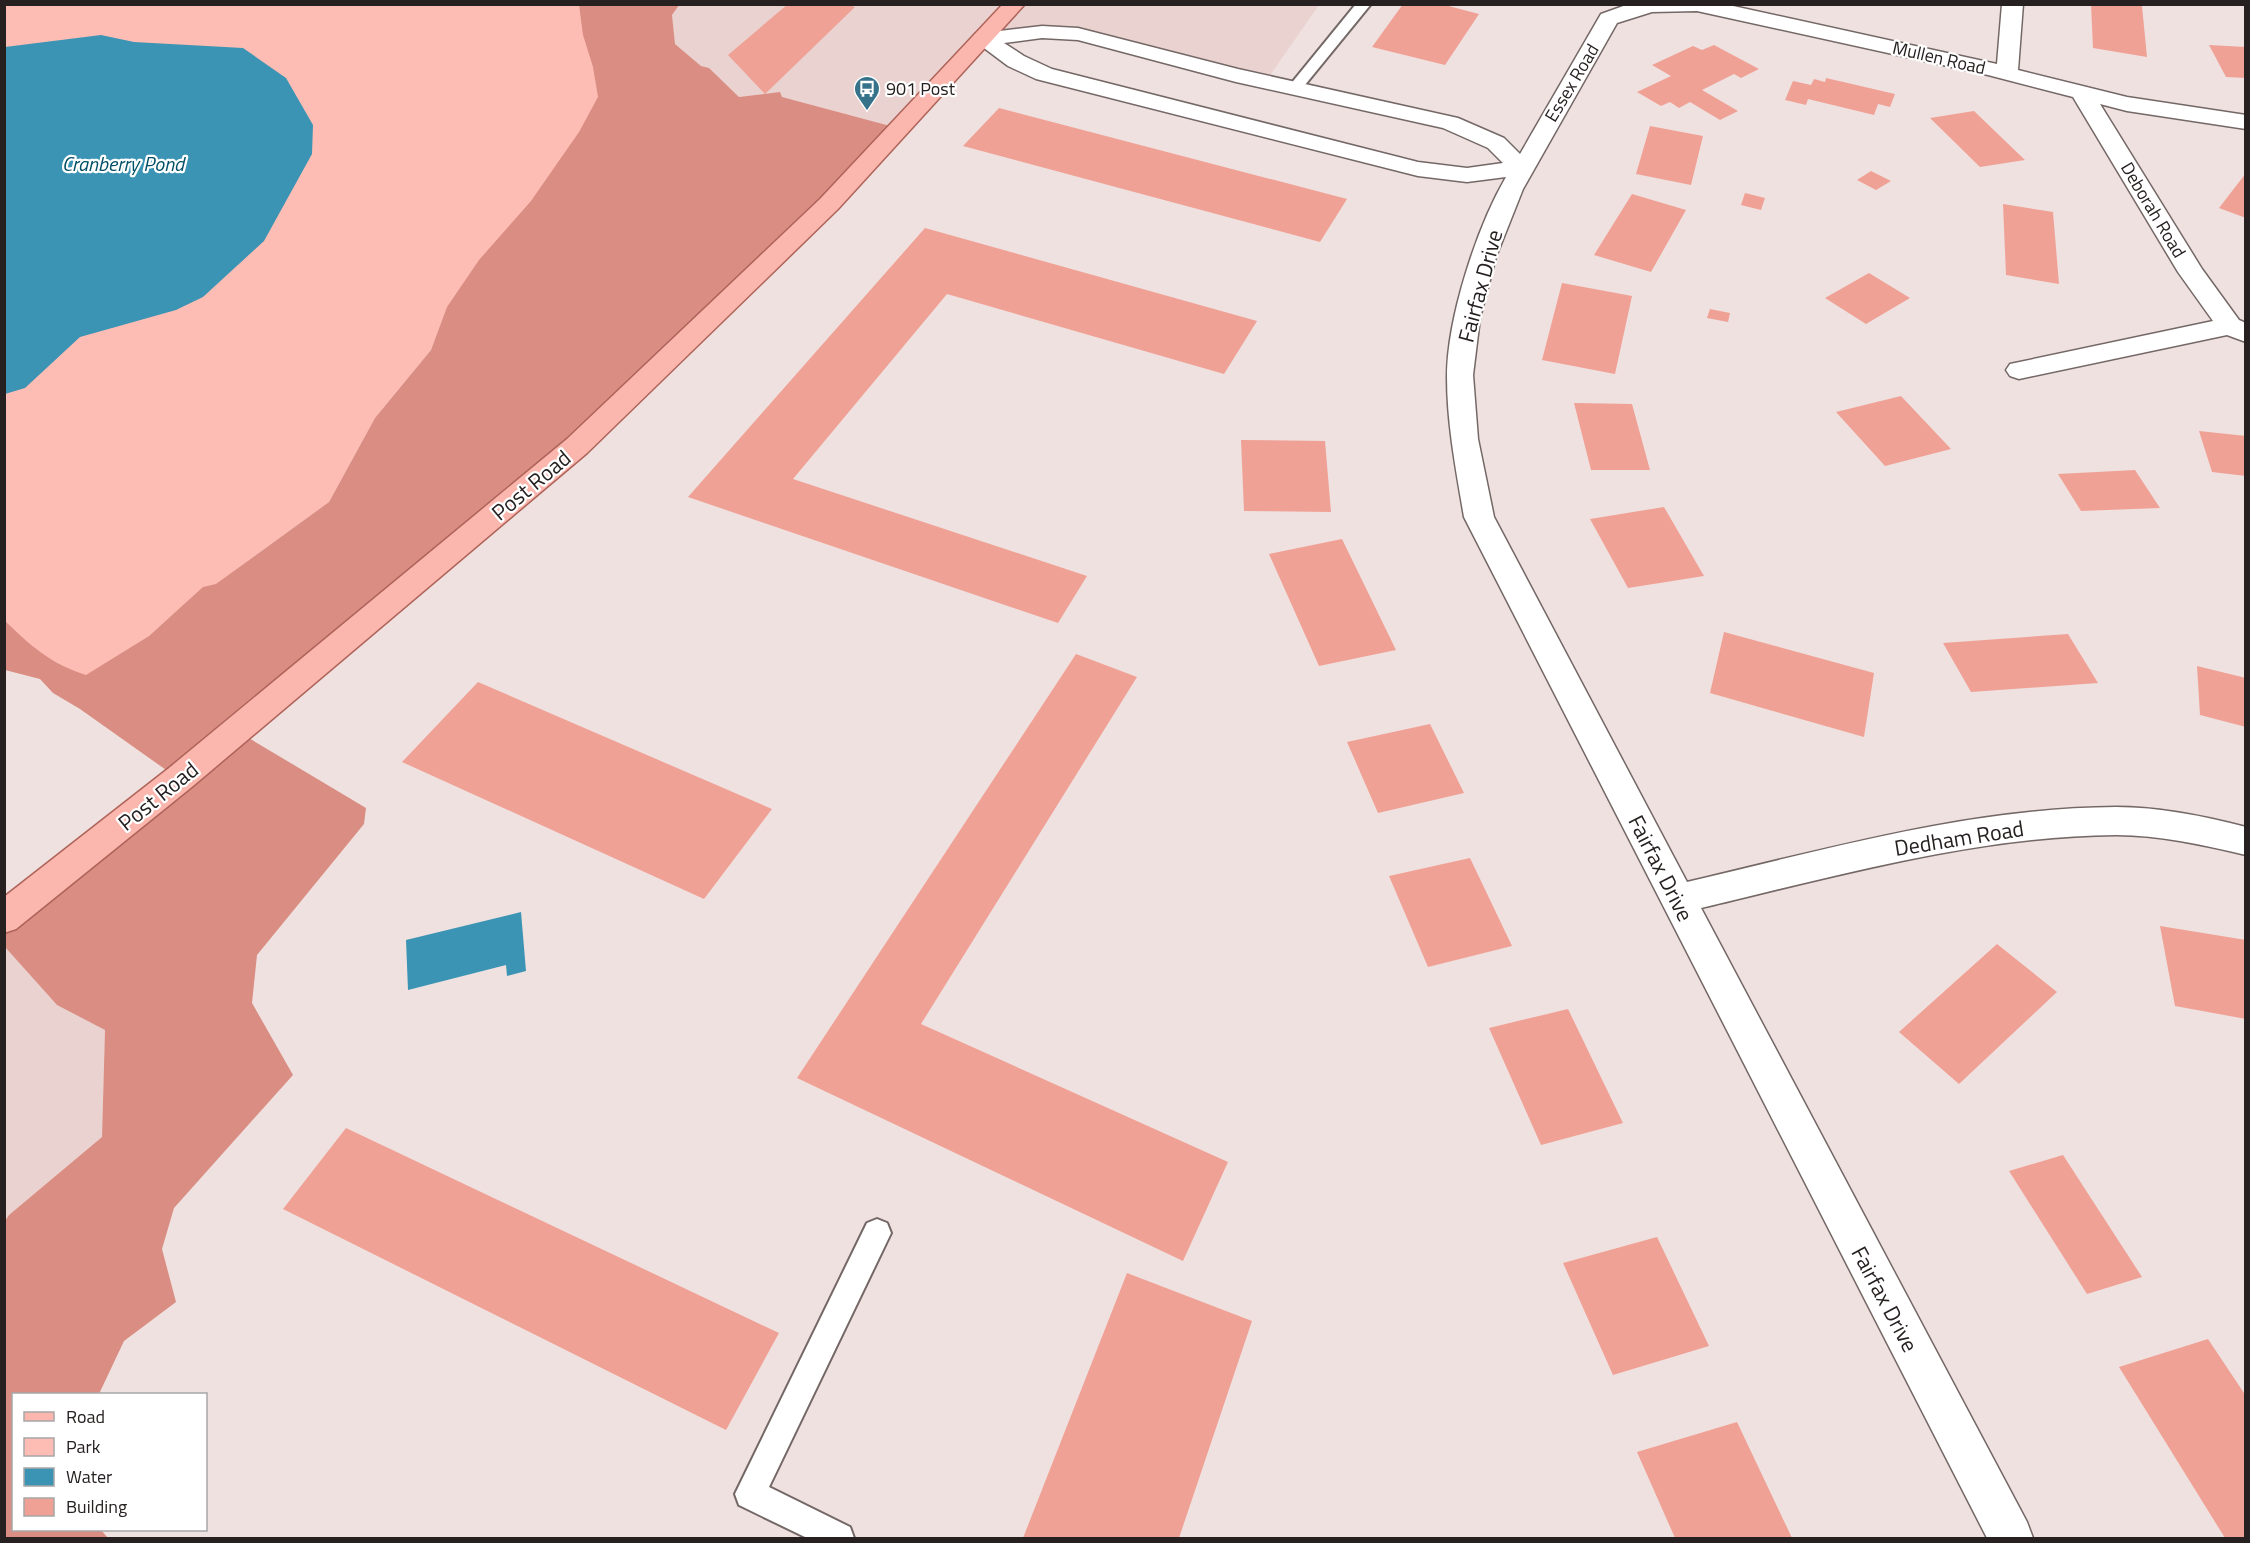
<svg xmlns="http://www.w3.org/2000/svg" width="2250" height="1543" font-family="'Titillium Web',sans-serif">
<rect width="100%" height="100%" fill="#efe1df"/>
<!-- built -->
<path fill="#e9d2cf" d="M679 4 1319 5 1268 78 1083 33 1000 34 894 127 782 97 780 92 739 97 709 68 701 66 675 44 672 15Z
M5 947 57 1005 105 1030 102 1137 9 1215 5 1221Z"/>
<!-- green -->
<path fill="#febdb4" d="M579 4 580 12 599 27 604 138 446 311 431 350 375 418 329 502 249 560 187 609 176 612 149 636 86 676C63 668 43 657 26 641L5 645V5Z"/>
<!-- forest -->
<path fill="#da8d82" d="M579 5H679L672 15 675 44 701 66 709 68 739 97 780 92 782 97 894 127 827 205 242 734 366 808 364 824 257 955 252 1003 293 1075 174 1208 162 1249 176 1302 124 1341 99 1394H14V1530H101L108 1538H5V1221L9 1215 102 1137 105 1030 57 1005 5 947V914L176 777 80 709 53 693 40 679 5 670V621C31 646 51 664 86 675L149 636 203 587 216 584 329 502 375 418 431 350 447 307 479 260 531 201 579 132 598 97 593 67 583 35Z"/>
<!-- water -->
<path fill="#3c94b4" d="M101 35 134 42 243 48 286 78 313 125 312 154 264 241 203 297 176 310 80 337 25 388 5 394V47Z
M521 912 526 971 507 976 506 965 408 990 406 940Z"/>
<!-- building -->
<path fill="#f0a196" d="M788 4H844L855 7 765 94 728 55Z
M1403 4H1441L1479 14 1445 65 1372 47Z
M2091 5 2142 6 2147 57 2093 48Z
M1714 45 1759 69 1741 78 1734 74 1702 90 1738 111 1720 120 1690 102 1679 108 1670 102 1661 106 1637 92 1671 76 1652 65 1693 46 1702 50Z
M2209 45 2246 47V78L2226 77Z
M1826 78 1895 94 1890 107 1878 104 1874 115 1808 99 1806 105 1785 100 1793 81 1811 85 1814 79 1825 82Z
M999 108 1347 199 1320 242 963 146Z
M1974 111 2025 160 1980 167 1930 118Z
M1650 126 1703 136 1691 185 1636 174Z
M1871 171 1891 181 1876 190 1857 180Z
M2246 173V218L2219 208Z
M1745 193 1765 198 1761 210 1741 205Z
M1632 194 1686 210 1651 272 1594 255Z
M2003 204 2053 212 2059 284 2006 275Z
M925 228 1257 321 1224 374 947 294 793 479 1087 576 1058 623 688 497Z
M1869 273 1910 298 1866 324 1825 298Z
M1562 283 1632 296 1615 374 1542 360Z
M1710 309 1730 313 1728 322 1707 318Z
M1901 396 1951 449 1885 466 1836 412Z
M1574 403 1632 404 1650 470H1591Z
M2199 431 2246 436V476L2212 472Z
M1241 440 1325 441 1331 512 1244 511Z
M2135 470 2160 508 2081 511 2058 474Z
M1664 507 1704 576 1628 588 1590 519Z
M1342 539 1396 650 1319 666 1269 554Z
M1724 632 1874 673 1864 737 1710 693Z
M2068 634 2098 683 1971 692 1943 643Z
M1076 654 1137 677 921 1024 1228 1162 1183 1261 797 1078Z
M2197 666 2246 678V727L2200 715Z
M478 682 772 809 704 899 402 762Z
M1430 724 1464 793 1378 813 1347 742Z
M1470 858 1512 946 1428 967 1389 876Z
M2160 926 2246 940V1019L2175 1006Z
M1997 944 2057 992 1959 1084 1899 1032Z
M1568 1009 1623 1123 1541 1145 1489 1028Z
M346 1128 779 1333 726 1430 283 1209Z
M2063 1155 2142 1277 2087 1294 2009 1171Z
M1657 1237 1709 1346 1613 1375 1563 1263Z
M1127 1273 1252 1321 1179 1538H1023Z
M2208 1339 2246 1396V1538H2225L2119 1367Z
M1737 1422 1792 1538H1675L1637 1452Z"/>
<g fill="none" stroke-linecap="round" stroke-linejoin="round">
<defs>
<path id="service" d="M1356 4H1371L1300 91H1290L1287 88 1290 85Z
M877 1219 887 1223 891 1233 769 1487 850 1527 854 1538H807L739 1505 735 1494 867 1223Z"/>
<path id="minor" d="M1629 4H1724L1997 64 2002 4H2023L2018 70 2127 97 2246 115V129L2127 111 2100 104 2202 269 2239 320 2246 323V342L2227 335 2019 379 2010 376 2006 370 2010 364 2213 321 2178 272 2073 97 1988 75 1697 11 1652 12 1617 23 1523 189 1496 257 1480 318 1473 375 1478 439 1494 517 1687 882C1828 849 1970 808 2116 807 2159 807 2204 816 2246 827V855C2204 845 2159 835 2116 835 1977 836 1836 876 1701 908L2027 1522 2033 1538H1987L1464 517C1456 470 1447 424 1447 377 1447 318 1477 227 1506 177L1467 182 1418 176 1036 79 1008 66 972 39 975 34 983 33 1042 26 1078 28 1238 69 1458 118 1504 138 1520 154 1601 14ZM1042 38 1078 40 1236 82 1443 128 1488 148 1503 163 1467 168 1418 162 1052 69 1024 56 1004 43Z"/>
<path id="primary" d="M1003 4H1025L838 209 587 453 193 786 16 929 4 933V897L169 768 567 439 820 199Z"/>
</defs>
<!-- service casing -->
<use href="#service" stroke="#746866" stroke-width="4"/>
<!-- minor casing -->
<use href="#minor" stroke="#746866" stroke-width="3"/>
<!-- primary casing -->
<use href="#primary" stroke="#ae6359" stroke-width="3"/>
<!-- service -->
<use href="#service" fill="#fff" fill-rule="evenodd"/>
<!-- minor -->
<use href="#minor" fill="#fff" fill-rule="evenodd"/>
<!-- primary -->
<use href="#primary" fill="#fbb6ae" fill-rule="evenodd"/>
</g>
<!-- icons -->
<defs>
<symbol id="bus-pin" viewBox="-11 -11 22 30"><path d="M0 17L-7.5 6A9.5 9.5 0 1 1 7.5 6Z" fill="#36728a" stroke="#fff"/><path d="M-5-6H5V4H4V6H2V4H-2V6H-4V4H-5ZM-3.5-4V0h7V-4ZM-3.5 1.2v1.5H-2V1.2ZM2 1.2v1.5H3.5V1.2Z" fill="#fff"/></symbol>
</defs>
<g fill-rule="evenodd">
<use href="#bus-pin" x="852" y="74" width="30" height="40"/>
</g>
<g text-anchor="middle" stroke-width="4.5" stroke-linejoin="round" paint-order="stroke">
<!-- far-street labels -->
<g font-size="18" fill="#262120" stroke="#fff">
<text transform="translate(1939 58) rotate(13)" y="6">Mullen Road</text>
<text transform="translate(1572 83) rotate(-59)" y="6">Essex Road</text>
<text transform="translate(2153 210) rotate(59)" y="6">Deborah Road</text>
</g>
<!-- far-poi labels -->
<g font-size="18" fill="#262120" stroke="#fff" text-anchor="start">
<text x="886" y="95">901 Post</text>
</g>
<!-- far-water labels -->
<g font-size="20" font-style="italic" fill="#014f66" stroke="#fff">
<text x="123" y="171">Cranberry Pond</text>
</g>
<!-- street labels -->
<g font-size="22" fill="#262120" stroke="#fff">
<text transform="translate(1480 286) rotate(-75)" y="8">Fairfax Drive</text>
<text transform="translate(531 485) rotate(-40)" y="8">Post Road</text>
<text transform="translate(158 796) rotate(-39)" y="8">Post Road</text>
<text transform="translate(1959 838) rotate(-9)" y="8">Dedham Road</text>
<text transform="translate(1661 868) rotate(63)" y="8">Fairfax Drive</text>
<text transform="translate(1885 1299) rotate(62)" y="8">Fairfax Drive</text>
</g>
</g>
<!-- border -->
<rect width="2250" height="1543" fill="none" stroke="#262120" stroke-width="12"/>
<!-- legend -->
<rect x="12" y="1393" width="195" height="138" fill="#ffffff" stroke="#a8a6a6" stroke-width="1.5"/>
<rect x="24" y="1412" width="30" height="9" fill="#fbb6ae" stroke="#a8a6a6" stroke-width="1.5"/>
<text x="66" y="1423" font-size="18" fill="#262120">Road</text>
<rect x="24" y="1438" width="30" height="18" fill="#febdb4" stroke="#a8a6a6" stroke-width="1.5"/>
<text x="66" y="1453" font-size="18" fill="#262120">Park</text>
<rect x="24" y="1468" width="30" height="18" fill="#3c94b4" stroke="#a8a6a6" stroke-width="1.5"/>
<text x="66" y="1483" font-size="18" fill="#262120">Water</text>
<rect x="24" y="1498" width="30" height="18" fill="#f0a196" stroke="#a8a6a6" stroke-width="1.5"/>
<text x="66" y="1513" font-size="18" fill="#262120">Building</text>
</svg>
